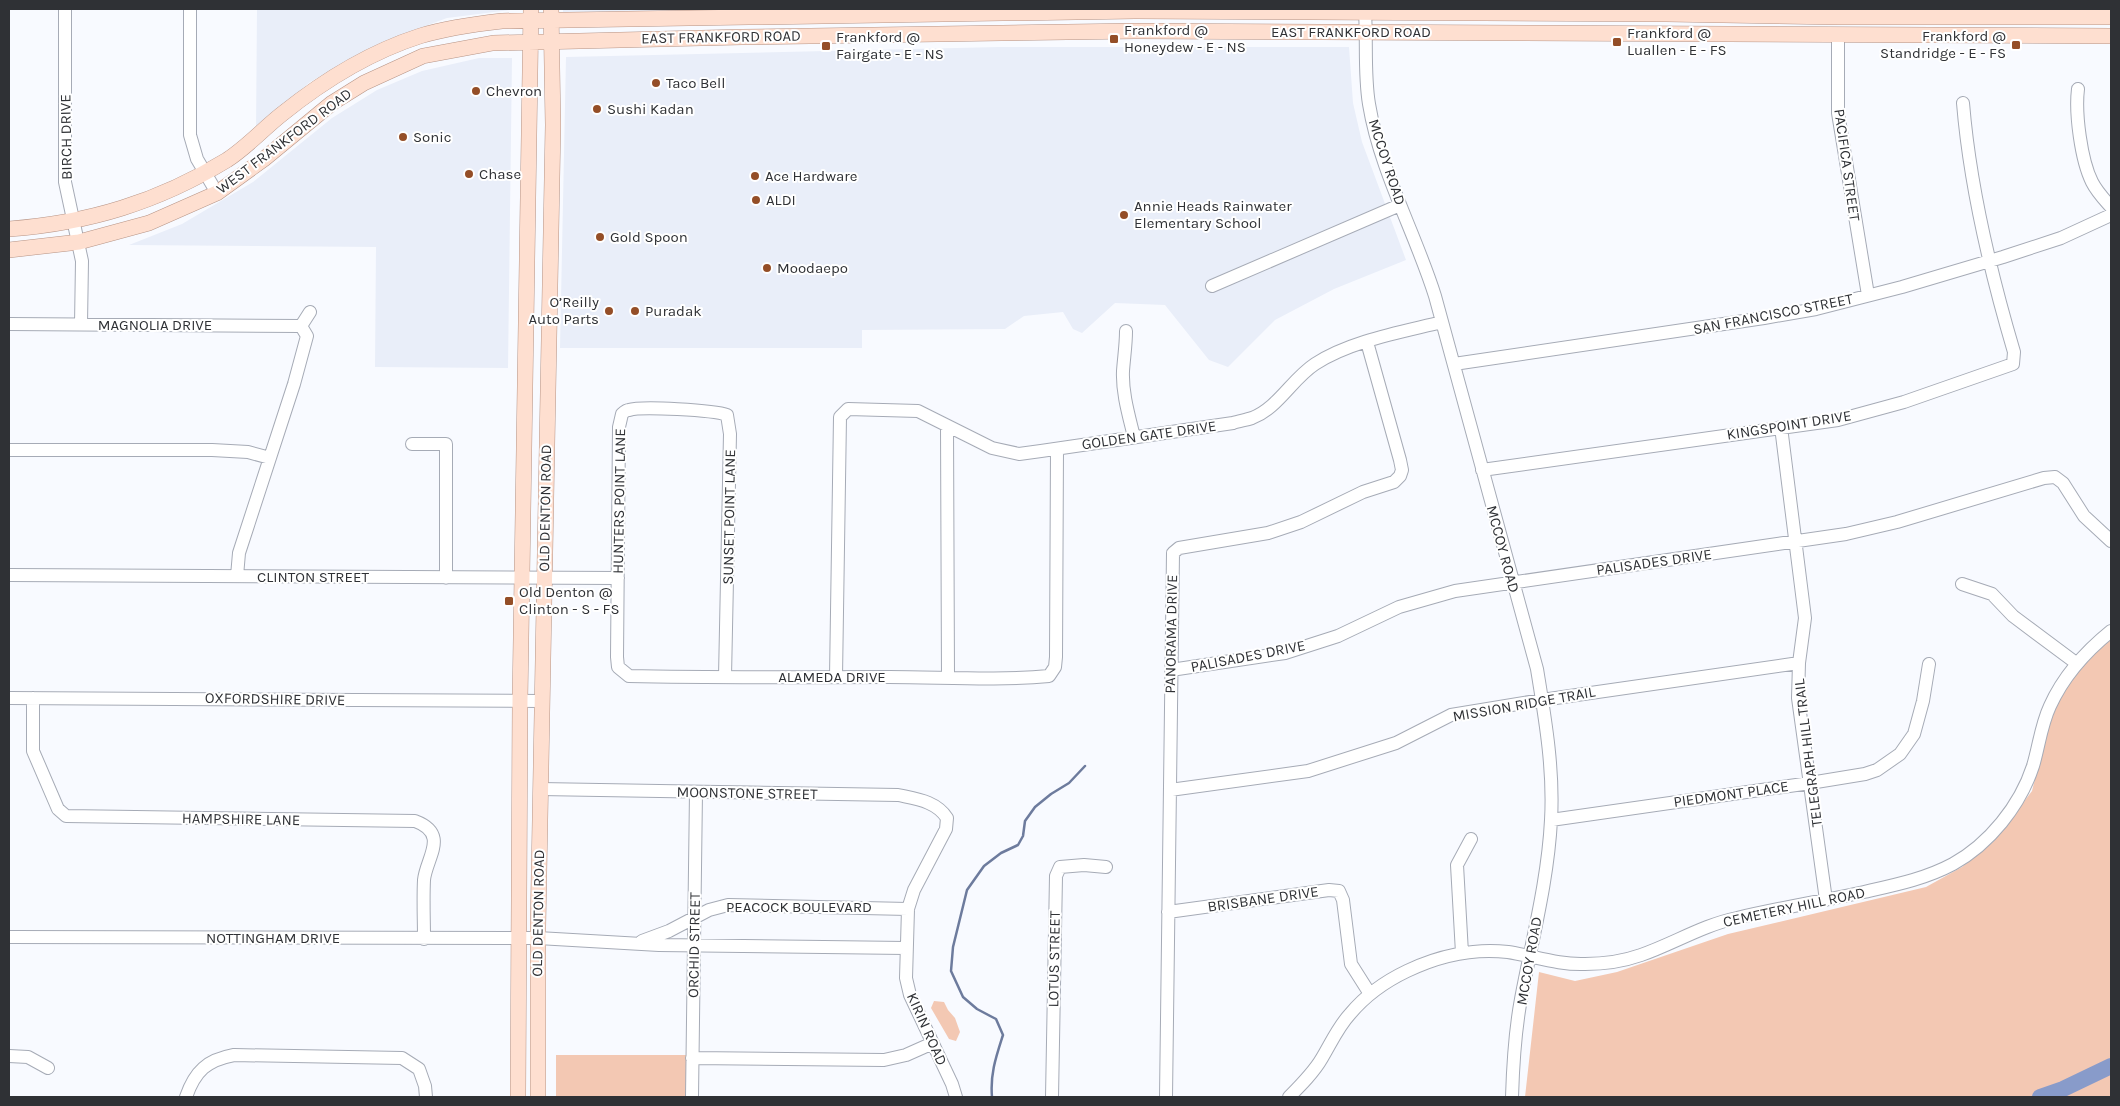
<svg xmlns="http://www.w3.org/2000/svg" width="2120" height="1106" font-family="Karla,sans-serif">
<rect width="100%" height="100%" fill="#f8faff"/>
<!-- built -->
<path fill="#e9eef9" d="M257 9H518L447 18 382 42 310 82 256 130Z
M563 9H700V11L563 12Z
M999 47H1349L1353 103 1362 142 1406 260 1334 289 1275 320 1228 367 1209 360 1165 305 1115 303 1082 333 1073 329 1063 312 1024 316 1005 329 862 330V348H560L566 57Z
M479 58H512L508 368 375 367 376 247 129 245 182 224 253 182 332 118 377 90 422 71Z"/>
<!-- green -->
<path fill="#f3c8b3" d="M2111 635V1097H1525L1539 972 1575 981 1617 972 1728 934 1926 887 1962 867 1993 842 2032 791 2052 711 2078 668Z
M934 1001 944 1002 948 1010 955 1018 960 1032 956 1041 949 1039 931 1008Z
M556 1055H687L686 1097H556Z"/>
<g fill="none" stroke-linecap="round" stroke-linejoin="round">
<!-- stream -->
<path stroke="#6d7b9d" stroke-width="2.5" d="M992 1097C990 1074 996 1057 1003 1035L996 1019 977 1009 963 997 951 971 953 947 967 890 984 866 1001 853 1018 845 1023 836 1025 821 1035 807 1051 794 1069 783 1085 766"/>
<!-- river -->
<path stroke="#889bca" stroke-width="16" d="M2040 1097 2063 1089 2111 1066"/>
<defs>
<path id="minor" d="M65 9V182L82 261 81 324
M190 9V135L197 159 217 193
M1365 12C1367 43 1364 74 1369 104 1380 171 1415 232 1435 296L1537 669C1545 718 1554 769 1551 820 1548 880 1532 940 1521 999 1515 1031 1513 1064 1512 1097
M1838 34V113L1868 295
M2078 89C2075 113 2081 160 2092 182 2097 192 2104 199 2111 207
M1212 286 1400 205
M9 324 301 326 307 336 294 384 239 553 237 576
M301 326 310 312
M1126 331C1126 345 1124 357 1123 371 1122 393 1129 416 1134 437
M1454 364 1764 318 1816 309 1902 287 2003 257 2061 238 2111 215
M947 426 948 677
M1781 427 1805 618 1799 663 1798 698 1826 900
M412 444H446V578
M9 450H212L248 452 270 458
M1482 470 1838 420 1904 402 2013 364 2014 352C1990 271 1970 188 1963 103
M9 575 618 578
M1962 584 1992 594 2013 616 2076 663
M1171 670 1285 653 1338 636 1399 607 1455 591 1846 534 1897 522 2044 478 2055 477 2063 483 2084 516 2111 541
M725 677 730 434 727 415C714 410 641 406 629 410 626 410 624 412 622 414L619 427 617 657 618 667 629 676C716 678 802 677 889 677 942 677 996 681 1049 676L1055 667 1056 657 1057 449
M836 677 840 417 848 409 918 411 992 448 1019 454 1041 451 1233 423C1239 421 1246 420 1252 418 1278 408 1292 379 1315 364 1350 341 1402 332 1442 322
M9 698 541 701
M33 698V751L58 809 66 816 415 821C450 834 426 858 424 880 423 900 424 920 424 939
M540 789 898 795C916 799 936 801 947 818L946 829 914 890 908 909 906 978 910 995 952 1084 956 1097
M1170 790 1308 771 1396 743 1451 715 1542 700 1799 663
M1551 820 1810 783 1865 774 1877 770 1900 754 1914 734 1923 701 1929 664
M1168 912 1329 890 1339 891 1343 900 1351 964 1370 994
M9 937 538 938 659 945 906 948
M642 941 669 931 709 910 728 905 908 909
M1462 953 1457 865 1471 839
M9 1056 28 1057 48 1068
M692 1058 884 1060 906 1055 933 1043
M186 1097C195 1071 207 1060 234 1055L402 1058 419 1069 425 1086 426 1097
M692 1097 696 792
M1052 1097 1056 876 1060 867 1084 865 1106 867
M1166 1097 1173 553 1179 548 1268 533 1301 522 1363 492 1394 482 1400 476 1402 470 1400 460 1367 342
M1289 1097C1301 1085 1314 1072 1322 1058 1331 1043 1338 1027 1350 1014 1365 996 1386 981 1407 971 1438 956 1474 948 1508 952 1534 956 1558 965 1585 964 1602 964 1624 961 1641 955 1673 944 1703 925 1737 918 1779 908 1822 901 1864 892 1895 885 1925 879 1953 864 1989 844 2020 806 2033 766 2039 746 2041 725 2050 706 2064 675 2085 652 2111 631"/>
<path id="major" d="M9 229C89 223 158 202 227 160 247 147 263 129 282 114 323 81 370 52 420 36 446 28 475 24 502 21L1135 11 1666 14 1838 17H2111
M9 250 79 242 149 223 217 193 264 159 332 103 364 83 423 56 493 43 742 37 1135 31 2111 36
M518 1097 520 701 531 9
M538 1097V927L553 125 551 9"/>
</defs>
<!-- minor casing -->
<use href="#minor" stroke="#a6abb6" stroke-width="14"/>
<!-- major casing -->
<use href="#major" stroke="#b69486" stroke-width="16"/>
<!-- minor -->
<use href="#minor" stroke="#fff" stroke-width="12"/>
<!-- major -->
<use href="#major" stroke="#fedfd0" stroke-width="15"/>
</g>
<!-- markers -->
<g fill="#944e27" stroke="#fff" stroke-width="2">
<rect x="1109" y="34" width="10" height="10" rx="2.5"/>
<rect x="1612" y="37" width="10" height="10" rx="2.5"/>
<rect x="2011" y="40" width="10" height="10" rx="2.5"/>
<rect x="821" y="41" width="10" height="10" rx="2.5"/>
<circle cx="656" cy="83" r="5"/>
<circle cx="476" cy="91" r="5"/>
<circle cx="597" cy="109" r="5"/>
<circle cx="403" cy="137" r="5"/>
<circle cx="469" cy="174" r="5"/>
<circle cx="755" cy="176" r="5"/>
<circle cx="756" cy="200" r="5"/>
<circle cx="1124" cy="215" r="5"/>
<circle cx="600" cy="237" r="5"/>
<circle cx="767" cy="268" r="5"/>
<circle cx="609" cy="311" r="5"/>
<circle cx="635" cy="311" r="5"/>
<rect x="504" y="596" width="10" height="10" rx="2.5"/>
</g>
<g text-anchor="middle" stroke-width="4" stroke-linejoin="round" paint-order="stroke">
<!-- poi labels -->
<g font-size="15" fill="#2f3135" stroke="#fff" text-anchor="start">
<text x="1124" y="35">Frankford @<tspan x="1124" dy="17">Honeydew - E - NS</tspan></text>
<text x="1627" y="38">Frankford @<tspan x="1627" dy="17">Luallen - E - FS</tspan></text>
<text x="2006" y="41" text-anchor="end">Frankford @<tspan x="2006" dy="17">Standridge - E - FS</tspan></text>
<text x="836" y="42">Frankford @<tspan x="836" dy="17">Fairgate - E - NS</tspan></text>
<text x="666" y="88">Taco Bell</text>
<text x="486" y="96">Chevron</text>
<text x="607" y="114">Sushi Kadan</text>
<text x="413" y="142">Sonic</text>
<text x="479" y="179">Chase</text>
<text x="765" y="181">Ace Hardware</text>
<text x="766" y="205">ALDI</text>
<text x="1134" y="211">Annie Heads Rainwater<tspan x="1134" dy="17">Elementary School</tspan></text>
<text x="610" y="242">Gold Spoon</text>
<text x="777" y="273">Moodaepo</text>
<text x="599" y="307" text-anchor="end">O’Reilly<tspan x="599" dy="17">Auto Parts</tspan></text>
<text x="645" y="316">Puradak</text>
<text x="519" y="597">Old Denton @<tspan x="519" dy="17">Clinton - S - FS</tspan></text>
</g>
<!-- street labels -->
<g font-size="15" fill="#2f3135" stroke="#fff">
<text x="1351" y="37">EAST FRANKFORD ROAD</text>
<text transform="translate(721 37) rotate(-1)" y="5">EAST FRANKFORD ROAD</text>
<text transform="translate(66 137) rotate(-91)" y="5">BIRCH DRIVE</text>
<text transform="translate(284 141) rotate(-37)" y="5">WEST FRANKFORD ROAD</text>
<text transform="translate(1387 162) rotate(72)" y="5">MCCOY ROAD</text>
<text transform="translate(1847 165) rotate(82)" y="5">PACIFICA STREET</text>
<text transform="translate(1773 314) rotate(-11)" y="5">SAN FRANCISCO STREET</text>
<text x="155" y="330">MAGNOLIA DRIVE</text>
<text transform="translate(1789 425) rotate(-9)" y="5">KINGSPOINT DRIVE</text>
<text transform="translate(1149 435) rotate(-8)" y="5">GOLDEN GATE DRIVE</text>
<text transform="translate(619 501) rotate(-89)" y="5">HUNTERS POINT LANE</text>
<text transform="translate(545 508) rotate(-89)" y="5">OLD DENTON ROAD</text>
<text transform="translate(729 517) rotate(-89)" y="5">SUNSET POINT LANE</text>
<text transform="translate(1503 549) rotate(75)" y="5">MCCOY ROAD</text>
<text transform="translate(1654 562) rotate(-8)" y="5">PALISADES DRIVE</text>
<text x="313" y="582">CLINTON STREET</text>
<text transform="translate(1171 634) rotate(-89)" y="5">PANORAMA DRIVE</text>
<text transform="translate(1248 656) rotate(-11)" y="5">PALISADES DRIVE</text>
<text x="832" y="682">ALAMEDA DRIVE</text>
<text transform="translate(275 699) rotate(1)" y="5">OXFORDSHIRE DRIVE</text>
<text transform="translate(1524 704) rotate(-10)" y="5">MISSION RIDGE TRAIL</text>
<text transform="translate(1808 753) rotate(-97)" y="5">TELEGRAPH HILL TRAIL</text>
<text transform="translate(747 793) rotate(1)" y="5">MOONSTONE STREET</text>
<text transform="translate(1731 794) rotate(-8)" y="5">PIEDMONT PLACE</text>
<text transform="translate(241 819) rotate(1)" y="5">HAMPSHIRE LANE</text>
<text transform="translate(1263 899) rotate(-8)" y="5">BRISBANE DRIVE</text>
<text x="799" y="912">PEACOCK BOULEVARD</text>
<text transform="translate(1794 907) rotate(-12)" y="5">CEMETERY HILL ROAD</text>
<text transform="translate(538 913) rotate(-89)" y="5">OLD DENTON ROAD</text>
<text x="273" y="943">NOTTINGHAM DRIVE</text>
<text transform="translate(694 945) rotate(-89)" y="5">ORCHID STREET</text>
<text transform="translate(1054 959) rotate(-89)" y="5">LOTUS STREET</text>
<text transform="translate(1529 961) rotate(-80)" y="5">MCCOY ROAD</text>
<text transform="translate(927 1029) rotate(66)" y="5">KIRIN ROAD</text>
</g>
</g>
<!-- border -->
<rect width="2120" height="1106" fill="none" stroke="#2f3135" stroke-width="20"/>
</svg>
